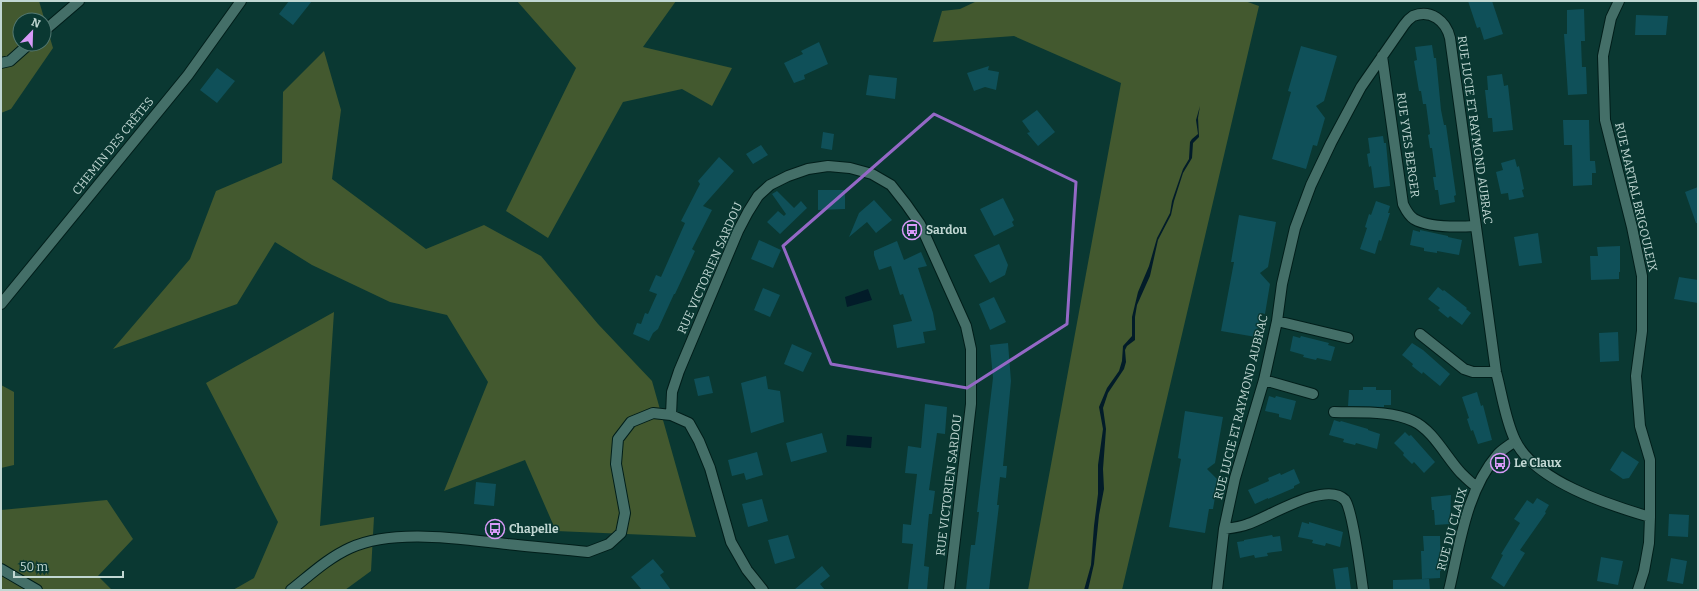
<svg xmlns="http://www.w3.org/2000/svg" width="1699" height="591" font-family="Bitter,serif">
<rect width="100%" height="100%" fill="#0a3832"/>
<!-- green -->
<path fill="#43592f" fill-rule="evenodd" d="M1 1H39L53 48 11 109 1 113ZM20 20H44V44H20Z
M517 1H676L643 47 732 68 712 106 682 89 623 102 548 238 506 211 576 68Z
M977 1H1245L1259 6 1122 590H1028L1121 83 1014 36 933 42 942 11 960 9Z
M324 51 341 110 332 179 426 249 484 225 541 256 598 324 652 381 696 537 556 531 525 460 444 491 488 382 447 315 390 302 312 265 275 242 237 304 113 349 190 259 216 191 282 163 283 92Z
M334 312 320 526 374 517 371 571 345 590H233L254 578 278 522 206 383Z
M1 385 14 392V465L1 468Z
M107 500 133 539 98 576 112 590H4L1 588V510Z"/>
<!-- water -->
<path fill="#021c29" d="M1200 106 1198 118 1199 137 1193 143 1192 158 1183 173 1174 201 1171 215 1158 240 1150 276 1137 305 1135 317V340L1127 346 1125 350 1126 362 1124 369 1108 393 1103 408 1106 429 1103 469 1104 489 1099 515 1094 564 1088 590H1084L1091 565 1094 526 1098 494V465L1103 429 1099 407 1107 388 1119 371 1122 361 1123 346 1132 336V317L1138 292 1149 266 1157 238 1170 213 1172 201 1183 169 1189 159 1190 142 1192 139 1198 134 1196 120Z
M868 289 872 300 847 307 845 297Z
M847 435 872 437 871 448 846 446Z"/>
<!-- building -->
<path fill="#0f5059" d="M289 1H312L293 25 279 14Z
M1468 1H1492L1503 34 1484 40 1480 27 1477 28Z
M1584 9 1585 41H1581L1582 67H1586L1587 94 1568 95 1564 34H1567V10Z
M1636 15 1668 16 1666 35H1635Z
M819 42 828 64 804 75 805 79 794 83 784 63 803 54 801 51Z
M1432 45 1434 58H1436L1441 110 1444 125H1446L1456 195 1454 196 1455 202 1440 205 1438 190H1435L1433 177H1436L1432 148H1430L1428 135 1430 134 1426 104H1423L1421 91H1419L1414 61 1417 60 1415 47Z
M1301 46 1337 56 1324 101 1316 106 1325 118 1317 146 1313 145 1306 169 1272 159 1291 92 1288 91Z
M989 66 988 70 999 72 996 90 985 87 974 91 967 73Z
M217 68 235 81 217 103 200 90Z
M1502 74 1504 86 1508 85 1513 130 1493 132 1492 118H1488L1485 90H1488L1487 76Z
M869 75 897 78 895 99 866 95Z
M1037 110 1055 132 1038 146 1027 133 1030 132 1022 121Z
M1563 120H1589L1590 161H1595L1596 173H1592V185L1573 186 1572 145H1564Z
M823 132 834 134 832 150 821 148Z
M1383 136 1384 143H1386L1390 186 1374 188 1371 166 1369 167 1367 154 1370 153 1368 138Z
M761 145 768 155 753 164 746 154Z
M719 157 734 171 703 206 712 210 692 249 695 251 675 294H674L658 329 653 333 649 341 633 334 637 323 641 324 645 313 648 314 657 294 649 291 656 275 661 277 685 223 681 221 700 184 698 181Z
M1515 159 1517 167 1519 166 1524 189 1522 190 1524 197 1509 200 1508 193 1501 194 1496 172 1503 170 1501 163Z
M1698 187V223H1696L1685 192Z
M818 190H845V209L818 210Z
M777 191 794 208 801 201 807 208 780 234 767 222 778 211 784 216 786 214 772 194Z
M1003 198 1014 220 1012 222 1014 226 994 236 980 209Z
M874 200 892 220 876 233 867 222 849 237 859 213Z
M1376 201 1390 206 1388 213H1390L1381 241 1379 240 1375 254 1360 249 1367 228 1365 227 1369 214 1371 215Z
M1239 215 1276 222 1268 267 1260 273 1270 284 1265 314 1261 313 1256 337 1221 331 1234 262H1231Z
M1413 230 1420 232V230L1448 236V237L1462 240 1459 255 1437 251V253L1424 251V248L1410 245Z
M1538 233 1542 263 1519 266 1514 237Z
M759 240 781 250 773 268 751 259Z
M897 241 904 260 921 252 927 266 918 268 933 313 936 330 923 332 925 343 897 348 893 325 912 321 903 294 900 295 891 266 879 270 874 255V251Z
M999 244 1008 265 1005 275 990 283 974 255Z
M1620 246V272H1619V279L1591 280 1590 256H1598L1597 247Z
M1679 277 1698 280V303L1674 299Z
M1438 287 1443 291 1444 290 1467 308 1466 309 1471 313 1462 325 1450 316 1448 318 1438 310 1440 308 1428 299Z
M763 288 780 295 770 317 754 310Z
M994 297 1006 322 990 330 979 304Z
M1618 332 1619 361 1600 362 1599 333Z
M1293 336 1300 338 1301 336 1329 343 1328 345 1335 347 1331 361 1317 358 1316 360 1303 357 1304 355 1290 351Z
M1008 343 1011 381 1003 466H1007L1006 478 1000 477 997 505H999L989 590H966L971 545H975L979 512H977L993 378 990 345Z
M1412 343 1423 350 1450 374 1440 386 1423 372 1422 374 1412 366 1413 364 1402 355Z
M792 344 812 353 803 372 784 364Z
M709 376 713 393 698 396 694 379Z
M766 376 768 389 780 391 784 422 751 433 741 383Z
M1363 387H1376V390H1391V405H1384V407L1348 406 1349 390H1363Z
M1477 392 1481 406 1483 405 1492 440 1478 444 1473 430 1471 431 1467 419 1469 418 1462 397Z
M1269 396 1275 398 1276 396 1296 401 1291 420 1279 417V414L1265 411Z
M925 404 947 407 945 434 937 433 929 490 935 491 932 514H929L924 566 929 567 927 590H920L908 589 913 544 902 543 903 524 911 525 917 474 905 473 908 446 921 448Z
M1185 411 1223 417 1215 463 1207 469 1218 480 1213 509H1209L1205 533 1169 527 1181 459 1178 458Z
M1334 420 1340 422 1341 421 1368 429V430L1380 434 1377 449 1356 443 1355 445 1343 442 1344 439 1329 435Z
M1405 432 1409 436 1411 435 1435 462 1424 473 1414 462 1412 464 1403 455 1404 453 1394 443Z
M822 433 827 452 791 462 786 443Z
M1622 451 1639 462 1629 478 1623 479 1610 470Z
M757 452 763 475 746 480 744 473 732 476 728 460Z
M1294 469 1300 483 1294 486V488L1268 499V498L1255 504 1248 490 1269 481 1268 478 1280 473 1281 475Z
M476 482 496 484 494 506 474 504Z
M1451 495 1450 524 1435 525 1434 510H1432L1431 497Z
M1537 498 1549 505 1545 512 1546 513 1520 550 1525 553 1504 587 1491 578 1503 555 1501 554 1520 523 1514 519 1527 500 1533 504Z
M762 499 768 521 748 527 742 504Z
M1669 514 1689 515 1688 537 1668 536Z
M1302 522 1309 524V522L1343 532 1340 547 1326 543 1325 546 1312 543 1313 540 1298 537Z
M788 535 795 558 775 564 768 540Z
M1272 535 1273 537 1280 536 1282 551 1267 553 1268 556 1255 558 1254 555 1240 558 1237 542 1244 541V540Z
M1423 536H1440L1441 571H1440V578L1422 579 1421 551H1424Z
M1601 557 1623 561 1618 585 1597 581Z
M1671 558 1687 561 1683 584 1667 581Z
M653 559 664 572 660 575 671 590H642L631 577Z
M822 566 830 576 820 584 825 590H794Z
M1348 567 1351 590H1336L1333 569Z
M1429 579 1430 590H1393V580Z"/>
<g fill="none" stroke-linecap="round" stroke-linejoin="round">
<defs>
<path id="street" d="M1619 1 1611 18 1603 56 1605 120 1632 227 1642 276V331L1636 376 1640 426 1650 460V517L1649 543 1644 571 1638 590
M44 31 79 1
M1382 56 1403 204C1406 210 1408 215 1414 219 1429 228 1458 227 1475 226
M1 63 10 61 29 44
M1 304 188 75 241 1
M1277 321 1348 338
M1420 334 1464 369 1473 372H1496
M1264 380 1313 394
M1334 412C1359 413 1390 410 1413 421 1433 430 1446 457 1461 473 1466 478 1471 483 1477 487
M671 415 672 392 679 371 738 231 748 212 758 196 770 185 788 176 808 169 828 166 850 168 872 174 891 185 906 204 920 224 966 326 971 349V404L949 590
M1224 529C1232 528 1241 527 1248 524 1269 517 1326 480 1345 500 1352 509 1361 575 1363 590
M1 569 37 590
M291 590C310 575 328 558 350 548 393 528 461 539 507 544 534 547 561 549 588 552L609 544 621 533 625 513 616 464 618 439 631 422 653 413 671 415 689 423 699 441 710 468 731 542 747 570 763 590
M1217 590 1224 529 1235 478 1264 380 1277 321 1282 284 1295 228 1311 185 1331 143 1361 87 1404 25C1406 22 1410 18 1413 16 1431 9 1446 21 1450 38L1496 372C1502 394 1505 419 1515 440 1534 481 1609 505 1650 517
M1449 590C1460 544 1466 491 1498 454 1503 449 1510 445 1515 441"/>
</defs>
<!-- street casing -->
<use href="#street" stroke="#001e1a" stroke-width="12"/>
<!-- street -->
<use href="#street" stroke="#446f68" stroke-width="10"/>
</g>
<!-- marked area -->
<path fill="none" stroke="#9468c6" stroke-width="3" stroke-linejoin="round" d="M934 114 1076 182 1067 324 967 388 831 364 783 246Z"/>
<!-- icons -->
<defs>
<symbol id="bus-ring" viewBox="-11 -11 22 22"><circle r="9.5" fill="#0a3832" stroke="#d89af8" stroke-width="1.5"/><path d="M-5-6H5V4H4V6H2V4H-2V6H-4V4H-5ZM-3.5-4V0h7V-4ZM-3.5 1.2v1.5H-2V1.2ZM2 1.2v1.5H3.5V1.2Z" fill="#d89af8"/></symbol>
</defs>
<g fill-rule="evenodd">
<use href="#bus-ring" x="901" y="219" width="22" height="22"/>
<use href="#bus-ring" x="1489" y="452" width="22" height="22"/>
<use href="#bus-ring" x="484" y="518" width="22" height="22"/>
</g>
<g text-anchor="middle" stroke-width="3" stroke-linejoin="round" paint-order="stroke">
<!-- street labels -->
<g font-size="12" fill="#c1d7d3" stroke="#0a3832">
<text transform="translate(1475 130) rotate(82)" y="4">RUE LUCIE ET RAYMOND AUBRAC</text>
<text transform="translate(1408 145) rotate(82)" y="4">RUE YVES BERGER</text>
<text transform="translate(113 146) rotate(-51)" y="4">CHEMIN DES CRÊTES</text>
<text transform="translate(1636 197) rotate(77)" y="4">RUE MARTIAL BRIGOULEIX</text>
<text transform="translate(710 268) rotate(-66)" y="4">RUE VICTORIEN SARDOU</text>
<text transform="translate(1241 407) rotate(-76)" y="4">RUE LUCIE ET RAYMOND AUBRAC</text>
<text transform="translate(949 485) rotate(-83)" y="4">RUE VICTORIEN SARDOU</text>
<text transform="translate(1452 529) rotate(-75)" y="4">RUE DU CLAUX</text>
</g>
<!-- poi labels -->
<g font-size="12" font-weight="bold" fill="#c1d7d3" stroke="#0a3832" text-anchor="start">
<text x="926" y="234">Sardou</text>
<text x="1514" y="467">Le Claux</text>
<text x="509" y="533">Chapelle</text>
</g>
</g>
<!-- border -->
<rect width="1699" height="591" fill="none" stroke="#c1d7d3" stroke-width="4"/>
<!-- north arrow -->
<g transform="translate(32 32) rotate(23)"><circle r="19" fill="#0a3832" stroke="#537872"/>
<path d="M0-3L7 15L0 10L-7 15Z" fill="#d89af8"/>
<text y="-6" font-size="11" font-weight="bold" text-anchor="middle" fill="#c1d7d3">N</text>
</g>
<!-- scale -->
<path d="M14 571v6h109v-6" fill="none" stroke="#c1d7d3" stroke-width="2"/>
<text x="20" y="571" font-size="12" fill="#c1d7d3" stroke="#0a3832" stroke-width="3" paint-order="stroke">50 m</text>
</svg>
